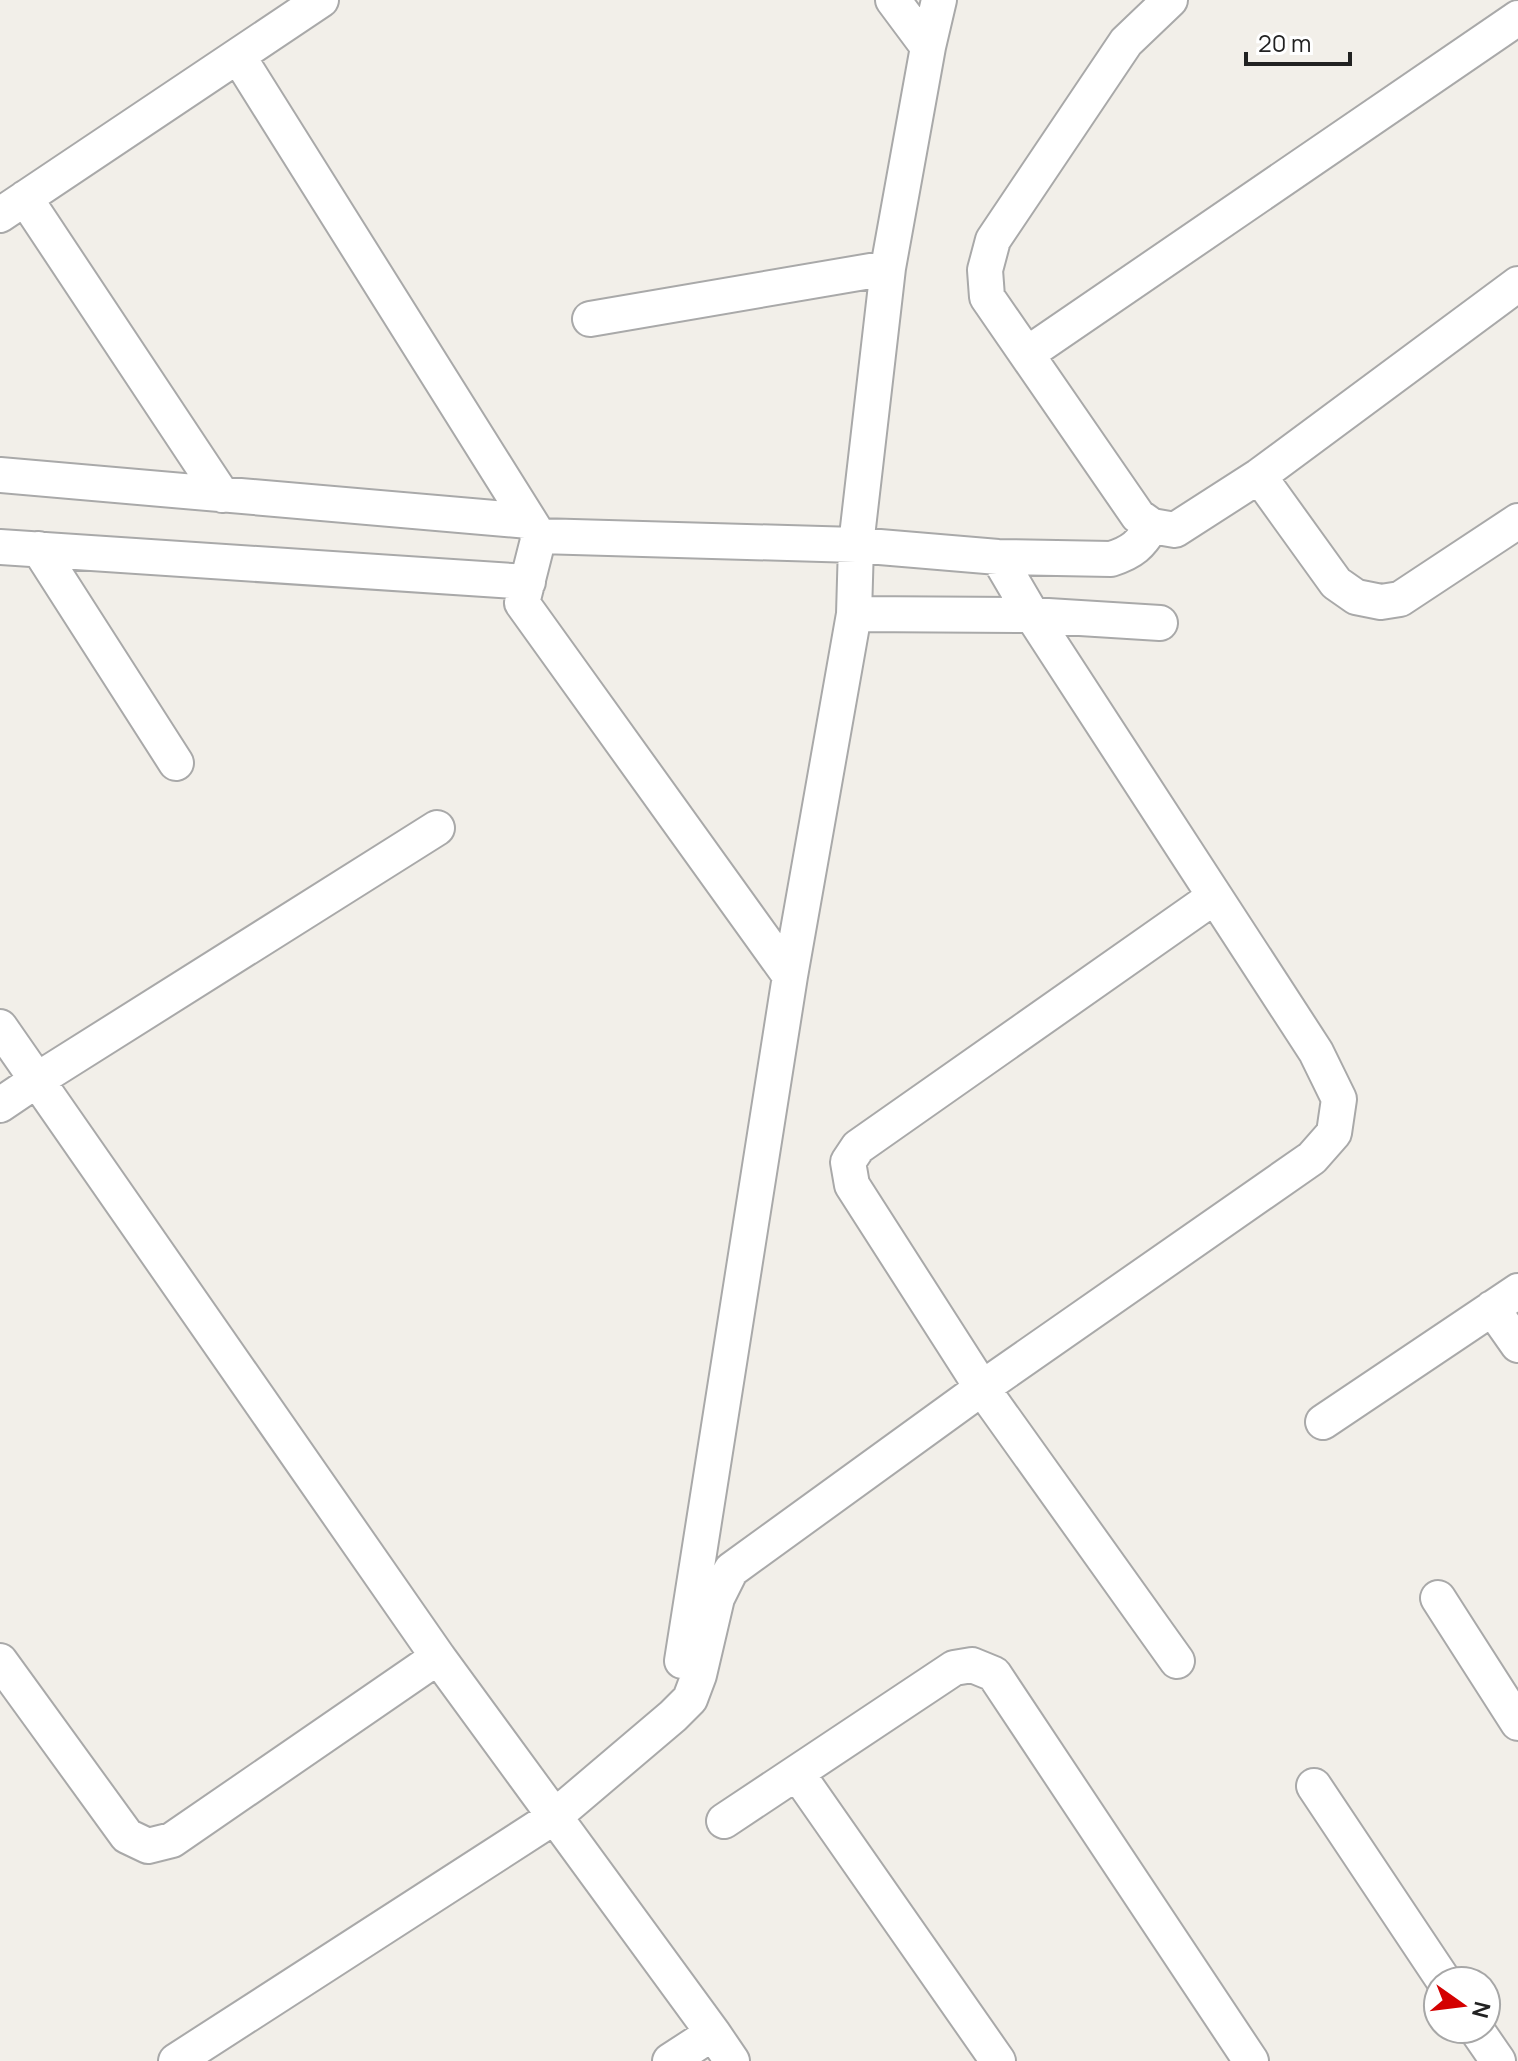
<svg xmlns="http://www.w3.org/2000/svg" width="1518" height="2061" font-family="Manrope,sans-serif">
<rect width="100%" height="100%" fill="#f2efe9"/>
<g fill="none" stroke-linecap="round" stroke-linejoin="round">
<defs>
<path id="minor" d="M893 0 928 47
M1170 0 1126 42 993 240 985 270 987 297 1138 516 1152 526 1175 530 1259 476 1518 284
M238 56 539 536
M25 198 222 495
M0 215 321 0
M590 319 888 268
M1027 354 1518 18
M0 475 529 521
M1259 476 1336 583 1356 597 1381 602 1400 599 1518 521
M0 547 528 582
M39 549 176 763
M854 614 856 545 888 268 928 47 939 0
M790 976 522 603 539 536 856 545 998 557 1111 559C1133 552 1140 545 1152 526
M0 1027 438 1657 713 2033 732 2061
M0 1105 37 1080 437 828
M1492 1308 1518 1345
M1323 1422 1518 1291
M1438 1598 1518 1723
M0 1661 127 1836 148 1846 172 1840 438 1657
M682 1661 790 976 854 614 1032 615 1160 623
M1177 1661 982 1388 852 1185 848 1162 858 1147 1214 897
M797 1773 998 2061
M1314 1786 1444 1981
M724 1821 954 1668 972 1665 994 1674 1251 2061
M1476 2029 1498 2061
M176 2061 554 1817 673 1716 690 1699 699 1675 717 1598 731 1570 982 1388 1312 1158 1334 1133 1339 1099 1316 1052 1032 615 998 557
M670 2061 713 2033"/>
</defs>
<!-- minor casing -->
<use href="#minor" stroke="#a9a9a9" stroke-width="38"/>
<!-- minor -->
<use href="#minor" stroke="#fff" stroke-width="34"/>
</g>
<!-- north arrow -->
<g transform="translate(1462 2005) rotate(104)"><circle r="38" fill="#ffffff" stroke="#a7a7a7" stroke-width="2"/>
<path d="M0-6L14 30L0 20L-14 30Z" fill="#d40000"/>
<text y="-12" font-size="22" font-weight="bold" text-anchor="middle" fill="#222222">N</text>
</g>
<!-- scale -->
<path d="M1246 52v12h104v-12" fill="none" stroke="#222222" stroke-width="4"/>
<text x="1258" y="52" font-size="24" fill="#222222" stroke="#ffffff" stroke-width="6" paint-order="stroke">20 m</text>
</svg>
